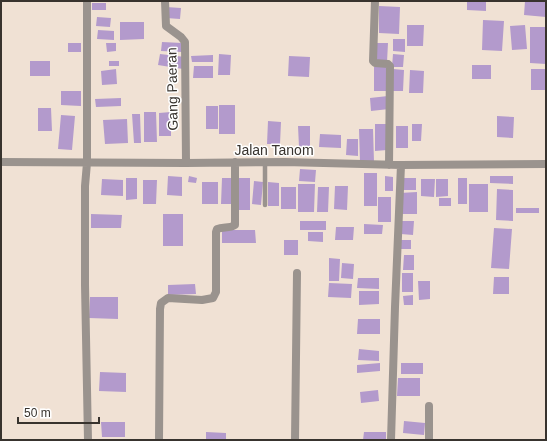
<svg xmlns="http://www.w3.org/2000/svg" width="547" height="441" font-family="Helvetica,sans-serif">
<rect width="100%" height="100%" fill="#f0e1d4"/>
<!-- building -->
<path fill="#b39acc" d="M467 1H486V11L467 10Z
M525 1H546V17L524 15Z
M92 3H106V10H92Z
M379 6 400 7 399 34 379 33Z
M166 7 181 8 180 19 166 18Z
M97 17 111 18 110 27 96 26Z
M483 20 504 21 502 51 482 50Z
M120 22H144V39L120 40Z
M407 25H424L423 46H407Z
M525 25 527 49 512 50 510 26Z
M530 27H546V64L530 63Z
M98 30 114 31V40L97 39Z
M393 39H405V52L393 51Z
M162 42 182 43V52L161 51Z
M68 43H81V52H68Z
M106 43H116V51L107 52Z
M375 43H388L387 62H375Z
M160 54 185 57 183 69 158 65Z
M219 54 231 55 230 75H218Z
M393 54 404 55 403 67H392Z
M213 55V62H192L191 56Z
M289 56 310 57 309 77 288 76Z
M30 61H50V76H30Z
M109 61H119V66H109Z
M472 65H491V79H472Z
M194 66H213V78H193Z
M374 67H387V91H374Z
M116 69 117 84 102 85 101 71Z
M393 69 404 70 403 91H392Z
M531 69H546V90H531Z
M410 70 424 71 423 93H409Z
M61 91H81V106L61 105Z
M388 96 389 109 371 111 370 98Z
M121 98V106L96 107 95 99Z
M219 105H235V134H219Z
M206 106H218V129H206Z
M38 108H51L52 131H38Z
M144 112H156L157 142H144Z
M171 112V136H159V113Z
M132 114H140L141 143H134Z
M61 115 75 116 72 150 58 149Z
M497 116 514 117 513 138 497 137Z
M127 119 128 143 105 144 103 120Z
M268 121 281 122 280 144H267Z
M375 124H387V150L375 151Z
M412 124H422L421 141H412Z
M298 126H310V146L299 147Z
M396 126H408V148H396Z
M359 129H373L374 162H360Z
M320 134 341 135V148L319 147Z
M347 139H358V156L346 155Z
M300 169 316 170 315 182 299 181Z
M364 173H377V206H364Z
M168 176 182 177V196L167 195Z
M189 176 197 178 196 183 188 182Z
M385 176 393 177V191H385Z
M490 176H513V184L490 183Z
M126 178H137V199L126 200Z
M222 178H235V204H221Z
M239 178H250V210H239Z
M402 178H416V190H402Z
M458 178H467V204H458Z
M102 179 123 180V196L101 195Z
M421 179H435L434 197 421 196Z
M436 179H448V196L436 197Z
M143 180H157L156 204H143Z
M254 181 263 182 261 205 252 204Z
M202 182H218V204H202Z
M268 182 279 183V206H268Z
M298 184H315L314 212H298Z
M469 184H488V212H469Z
M335 186H348L347 210 334 209Z
M281 187H296V209H281Z
M318 187H329L328 212H317Z
M497 189 513 190V221L496 220Z
M417 192V214H400V193Z
M378 197H391V222H378Z
M439 198H451V206H439Z
M516 208H539V213H516Z
M91 214 122 215 121 228H91Z
M163 214H183V246H163Z
M300 221H326V230H300Z
M401 221H414L413 235 401 234Z
M364 224 383 225 382 234H364Z
M336 227H354L353 240H335Z
M494 228 512 229 509 269 491 268Z
M222 230H255L256 243H222Z
M308 232H323V242L308 241Z
M284 240H298V255H284Z
M401 240H411V249H401Z
M404 255H414V270H403Z
M329 258 340 259 339 281H329Z
M342 263 354 264 353 279 341 278Z
M402 273H413V292H402Z
M494 277H509V294H493Z
M358 278H379V289L357 288Z
M418 281H430V299L419 300Z
M329 283 352 284 351 298 328 297Z
M195 284 196 294 168 295V285Z
M359 291H379V304L359 305Z
M413 295V305H404L403 296Z
M90 297H118V319L89 318Z
M358 319H380V334H357Z
M359 349 379 351V361L358 360Z
M380 363V371L357 373V365Z
M401 363H423V374H401Z
M100 372 126 373V392L99 391Z
M398 378H420V396H397Z
M378 390 379 401 361 403 360 392Z
M404 421 425 423 424 435 403 433Z
M101 422H125V437H102Z
M206 432 226 433V440H206Z
M364 432H386V440H363Z"/>
<g fill="none" stroke-linecap="round" stroke-linejoin="round">
<!-- lane -->
<path stroke="#9a938e" stroke-width="4.5" d="M265 205V162"/>
<!-- street -->
<path stroke="#9a938e" stroke-width="8" d="M87 1V163L85 186V285L88 440
M165 1 166 26 181 37 185 42 186 163
M375 1 373 61 375 63 388 64 390 66 389 165
M1 162 186 163 285 162 401 165 546 164
M159 440 160 309 161 303 168 298 202 300 213 298 216 292V232L217 229C223 226 229 229 235 225V162
M295 440 297 273
M391 440 395 307 401 165
M429 440V406"/>
</g>
<g text-anchor="middle" stroke-width="3" stroke-linejoin="round" paint-order="stroke">
<!-- street labels -->
<g font-size="14" fill="#38332e" stroke="#fff">
<text transform="translate(172 89) rotate(-91)" y="5">Gang Paeran</text>
<text x="274" y="155">Jalan Tanom</text>
</g>
</g>
<!-- border -->
<rect width="547" height="441" fill="none" stroke="#38332e" stroke-width="4"/>
<!-- scale -->
<path d="M18 417v6h81v-6" fill="none" stroke="#38332e" stroke-width="2"/>
<text x="24" y="417" font-size="12" fill="#38332e" stroke="#ffffff" stroke-width="3" paint-order="stroke">50 m</text>
</svg>
